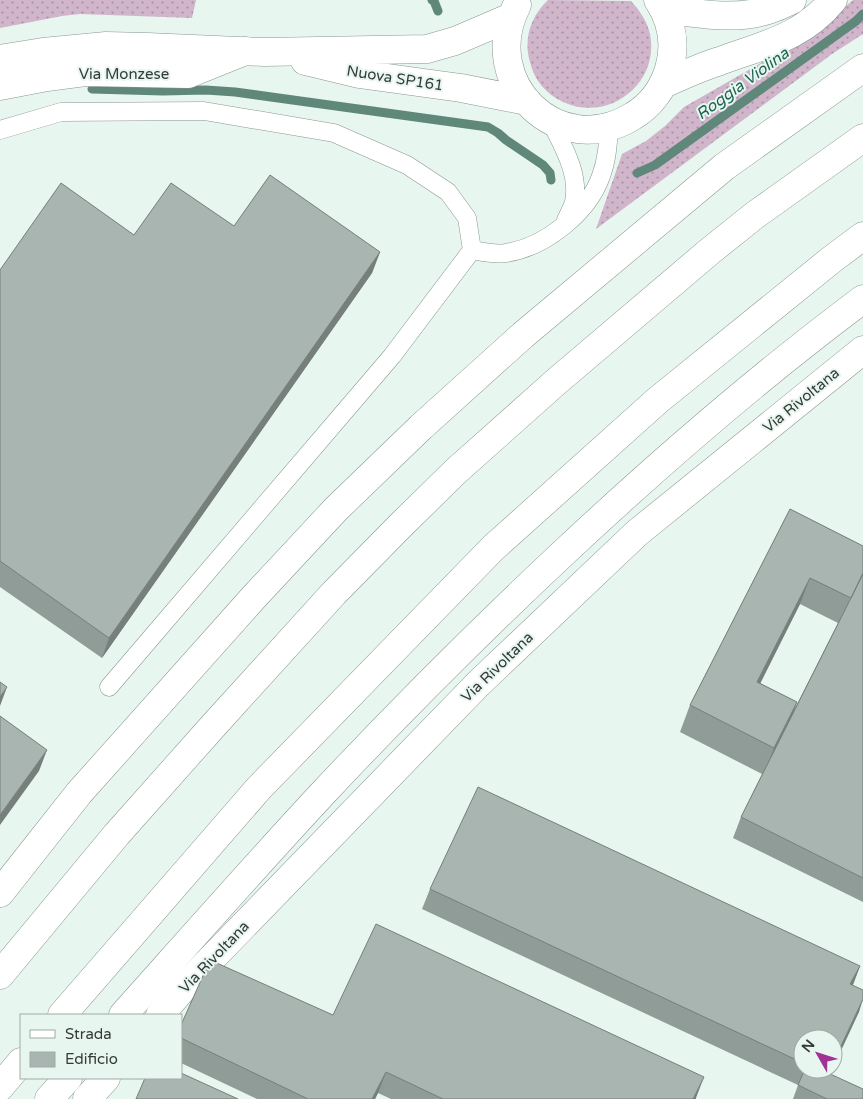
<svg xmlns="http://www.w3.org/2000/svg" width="863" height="1099" font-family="'Varela Round',sans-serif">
<defs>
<pattern id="grass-dots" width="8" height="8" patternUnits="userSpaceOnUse" patternTransform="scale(1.25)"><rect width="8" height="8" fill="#d0b5cb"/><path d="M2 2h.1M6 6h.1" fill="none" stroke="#aa94a6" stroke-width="1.8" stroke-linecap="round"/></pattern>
</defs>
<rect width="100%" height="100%" fill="#e8f6f0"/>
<!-- grass -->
<path fill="url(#grass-dots)" d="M0 0H196L192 18 80 14 62 16 0 28Z
M548 0 631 1C640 11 647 21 650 34 660 84 608 123 563 102 546 94 534 80 530 62 523 39 531 16 548 0Z
M853 0H863V34L832 54 596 229 622 154 646 141 665 126 684 107 803 39 833 17Z"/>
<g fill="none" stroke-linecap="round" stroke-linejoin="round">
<!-- stream -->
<path stroke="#60887a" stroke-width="9" d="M432 0 434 1 438 11
M92 89 163 91 206 90 235 92 488 127 498 133 506 140 543 165 550 173 551 180
M637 173 655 165 856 21 863 14"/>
<defs>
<path id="lane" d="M550 120C562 145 580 173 574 202 572 208 569 214 566 220
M0 130 61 112 204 111 334 133 407 165 448 192 467 218 472 250 392 356 109 687
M472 250C483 252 495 255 506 253 545 247 588 213 601 176 607 160 608 144 609 127"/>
<path id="street" d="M0 86 47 77 85 72 188 74 245 51
M160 1015 184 987 478 684 637 533 863 350
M87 1099 106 1078"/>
<path id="secondary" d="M517 5C477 83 559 162 633 116 650 106 663 89 669 69 676 45 672 21 658 0
M664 9C699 14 737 21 771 9 778 7 785 3 792 0
M0 59 43 52 106 46 148 47 264 52 427 49 455 41 511 17
M305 61 359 74 461 88 527 101
M663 84C682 76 700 67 720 61 763 45 802 38 833 0"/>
<path id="highway" d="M0 893 79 793 254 597 336 509 421 427 523 335 724 167 863 68
M0 975 117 834 214 725 334 593 400 526 456 471 557 381 710 251 755 215 863 138
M62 1015 259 788 493 548 658 400 831 260 863 236
M123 1015C190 940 256 865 324 792 400 711 478 633 559 557 656 466 756 379 863 299
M0 1087 21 1062
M49 1099 68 1078"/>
</defs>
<!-- lane casing -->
<use href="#lane" stroke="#8a9692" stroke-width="19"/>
<!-- street casing -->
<use href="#street" stroke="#8a9692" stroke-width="29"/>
<!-- secondary casing -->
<use href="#secondary" stroke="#8a9692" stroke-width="29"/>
<!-- highway casing -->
<use href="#highway" stroke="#8a9692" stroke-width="29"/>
<!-- lane -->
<use href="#lane" stroke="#fff" stroke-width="18"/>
<!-- street -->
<use href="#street" stroke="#fff" stroke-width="28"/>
<!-- secondary -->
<use href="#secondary" stroke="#fff" stroke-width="28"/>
<!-- highway -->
<use href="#highway" stroke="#fff" stroke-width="28"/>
</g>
<!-- wall -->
<path fill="#909c97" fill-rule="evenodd" d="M234 226 380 252 372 273 102 658 0 587V270L134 235Z
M790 509 863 546V902L733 838 741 817 762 774 680 732 690 705ZM800 604 838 623 794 710 797 702 760 683Z
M430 889 860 966 853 985 859 1012 803 1039V1069H832L830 1074 863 1099H793L798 1085 422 909Z
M333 1015 696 1099H391L378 1093 375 1099H257L181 1063V1025Z"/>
<!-- shaded-wall -->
<path fill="#767f7b" d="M380 252 372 273 102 658 109 638Z
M810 578 800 604 748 708 757 682Z
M7 687 0 706V697Z
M797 702 788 728 764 775 774 748Z
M47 750 39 771 0 825V815Z
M860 966 852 987 850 984Z
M863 999 859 1012 833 1068V1063Z
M386 1072 378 1093 375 1099H372Z
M704 1077 696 1098V1099H693Z"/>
<!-- building -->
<path fill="#a8b5b0" stroke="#767f7b" d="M270 175 380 252 109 638 0 561V270L61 183 134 235 171 183 234 226Z
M790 509 863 546V573L851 598 810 578 757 682 797 702 774 748 690 705Z
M863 574V878L741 817Z
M0 682 7 687 0 697Z
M0 716 47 750 0 815Z
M478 787 860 966 850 984 863 990V999L833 1063V1039H803V1063L430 889Z
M376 924 704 1077 693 1099H443L386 1072 372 1099H308L181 1038V1025L210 960 333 1015Z
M805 1069H830L828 1073 863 1089V1099H827L798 1085Z
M181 1073 238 1099H136L145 1078H181Z"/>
<g text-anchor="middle" stroke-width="4" stroke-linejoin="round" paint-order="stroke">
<!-- street labels -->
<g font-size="15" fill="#353a38" stroke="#e8f6f0">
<text x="124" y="79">Via Monzese</text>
<text transform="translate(395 78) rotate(9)" y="5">Nuova SP161</text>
<text transform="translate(801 400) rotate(-39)" y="5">Via Rivoltana</text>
<text transform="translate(497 667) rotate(-44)" y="5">Via Rivoltana</text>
<text transform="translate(214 957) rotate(-46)" y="5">Via Rivoltana</text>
</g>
<!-- water labels -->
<g font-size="16" font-style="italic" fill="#1f6452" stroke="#e8f6f0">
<text transform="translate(742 83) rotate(-36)" y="6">Roggia Violina</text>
</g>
</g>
<!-- legend -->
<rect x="20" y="1014" width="162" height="65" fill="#e8f6f0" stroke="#a0aba6"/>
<rect x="30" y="1030" width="25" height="8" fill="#ffffff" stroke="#a0aba6"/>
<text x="65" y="1039" font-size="15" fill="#353a38">Strada</text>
<rect x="30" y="1052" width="25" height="15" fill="#a8b5b0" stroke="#a0aba6"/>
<text x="65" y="1064" font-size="15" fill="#353a38">Edificio</text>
<!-- north arrow -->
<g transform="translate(818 1054) rotate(309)"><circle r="24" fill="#e8f6f0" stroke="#a0aba6"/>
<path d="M0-4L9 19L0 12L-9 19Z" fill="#9f3293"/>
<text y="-8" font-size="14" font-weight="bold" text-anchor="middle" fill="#353a38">N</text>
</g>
</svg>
